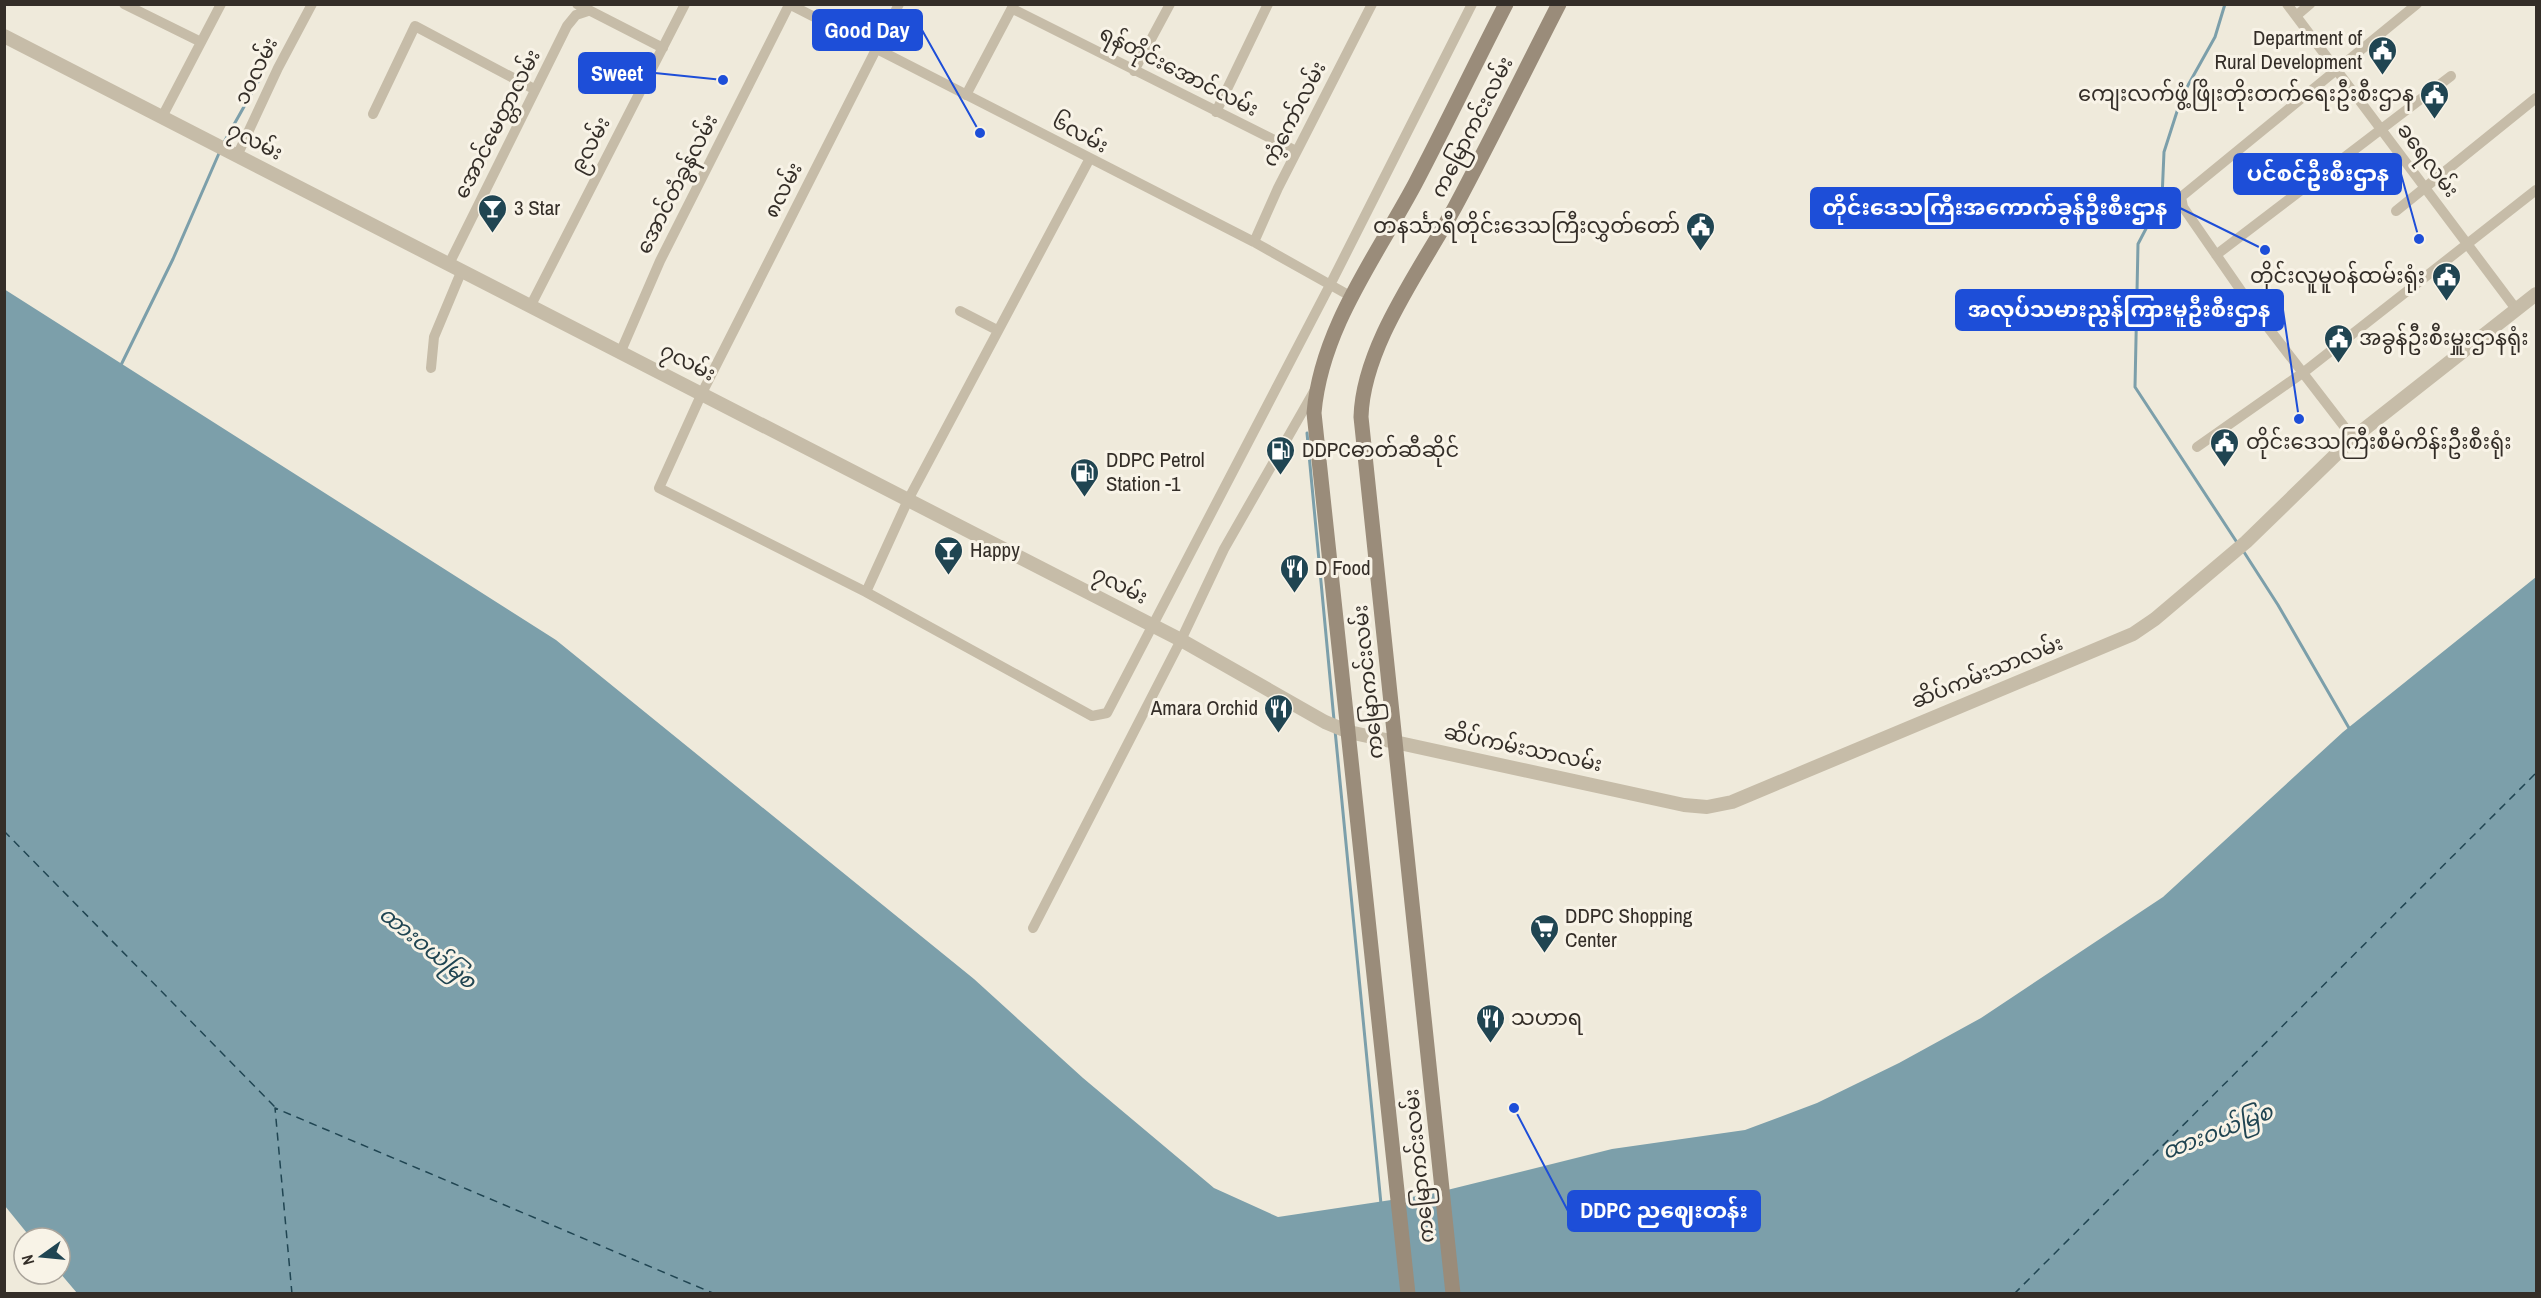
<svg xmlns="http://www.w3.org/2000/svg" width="2541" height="1298" font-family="'Archivo Narrow','Noto Sans Myanmar',sans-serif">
<rect width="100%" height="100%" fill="#efeadb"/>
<!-- water -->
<path fill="#7c9faa" d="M4 289 556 640 974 979 1083 1078 1214 1188 1278 1217 1431 1194 1612 1149 1745 1130 1817 1103 1899 1063 1981 1018 2163 897 2343 732 2536 577V1293H77L60 1273V1238H31L5 1206Z"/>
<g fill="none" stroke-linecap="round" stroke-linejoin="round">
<!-- stream -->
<path stroke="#7c9faa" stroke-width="3" d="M2225 4 2215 37 2182 96 2164 152 2162 198 2138 244 2135 387 2238 544
M223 144 263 73
M121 365 173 259 220 151
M1307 433 1334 720
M2242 549 2278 605 2349 728
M1335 730 1381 1204"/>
<!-- ferry -->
<path stroke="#204552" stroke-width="1.5" stroke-dasharray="8 6" stroke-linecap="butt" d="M4 831 275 1107
M292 1294 275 1108 715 1294
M2014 1294 2536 773"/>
<!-- minor -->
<path stroke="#c6bca8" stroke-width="10" d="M124 4 201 42
M577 4 663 48
M789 4 1254 242 1352 297
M2287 4 2516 309
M1013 9 1296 151
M2296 16 2310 4
M1134 71 1170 4
M966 95 1014 4
M1216 112 1268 4
M373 114 415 26 534 89
M162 117 221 4
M237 156 278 68 312 4
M1089 160 908 500 866 592 1092 716 1107 713 1330 285 1472 4
M2396 211 2536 98
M1254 242 1278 188 1372 4
M2216 255 2451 76
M449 264 567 26 576 15 588 11
M531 305 685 4
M960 311 997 330
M621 351 660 261 789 5
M431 368 434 337 462 270
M2353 438 2253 308 2183 207 2181 197 2417 4
M2197 447 2304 372 2536 190
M866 592 659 488 702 393 899 4
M1033 928 1181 640 1224 549 1316 388"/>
<!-- tertiary -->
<path stroke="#c6bca8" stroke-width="14" d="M4 36 1181 640 1325 722 1349 732 1684 805 1707 807 1732 802 2133 634 2155 619 2246 542 2353 438 2536 294"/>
<!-- secondary -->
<path stroke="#9a8c7a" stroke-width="15" d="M1408 1294 1314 413C1321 329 1376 257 1415 184 1446 125 1475 64 1506 4
M1453 1294 1361 417C1363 346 1421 269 1455 207 1491 140 1524 72 1559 4"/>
</g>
<!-- icons -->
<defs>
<symbol id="civic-pin" viewBox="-11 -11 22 30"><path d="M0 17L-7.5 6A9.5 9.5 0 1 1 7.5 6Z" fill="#204552" stroke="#f8f3e7"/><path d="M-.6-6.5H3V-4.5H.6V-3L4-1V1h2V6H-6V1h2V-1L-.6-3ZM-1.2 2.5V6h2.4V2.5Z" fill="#fff"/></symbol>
<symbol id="bar-pin" viewBox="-11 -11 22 30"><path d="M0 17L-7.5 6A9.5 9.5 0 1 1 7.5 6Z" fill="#204552" stroke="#f8f3e7"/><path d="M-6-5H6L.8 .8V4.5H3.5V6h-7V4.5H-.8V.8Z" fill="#fff"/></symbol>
<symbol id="fuel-pin" viewBox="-11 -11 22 30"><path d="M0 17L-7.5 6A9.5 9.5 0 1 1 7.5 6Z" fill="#204552" stroke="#f8f3e7"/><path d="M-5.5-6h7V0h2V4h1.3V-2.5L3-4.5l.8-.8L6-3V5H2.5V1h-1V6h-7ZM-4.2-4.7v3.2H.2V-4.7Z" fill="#fff"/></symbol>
<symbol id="restaurant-pin" viewBox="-11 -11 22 30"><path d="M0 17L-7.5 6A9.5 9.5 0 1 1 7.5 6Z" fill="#204552" stroke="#f8f3e7"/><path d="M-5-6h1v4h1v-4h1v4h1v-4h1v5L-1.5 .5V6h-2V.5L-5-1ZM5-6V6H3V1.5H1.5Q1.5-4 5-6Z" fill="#fff"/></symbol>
<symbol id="supermarket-pin" viewBox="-11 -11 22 30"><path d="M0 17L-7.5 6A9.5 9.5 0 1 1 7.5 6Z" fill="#204552" stroke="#f8f3e7"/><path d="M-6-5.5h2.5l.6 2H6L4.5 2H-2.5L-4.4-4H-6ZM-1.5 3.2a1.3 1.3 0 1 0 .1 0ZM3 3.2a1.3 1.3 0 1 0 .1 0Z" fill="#fff"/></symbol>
</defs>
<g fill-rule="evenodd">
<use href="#civic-pin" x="2366" y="34" width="33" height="45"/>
<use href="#civic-pin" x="2418" y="78" width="33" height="45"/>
<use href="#bar-pin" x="476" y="192" width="33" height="45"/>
<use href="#civic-pin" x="1684" y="210" width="33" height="45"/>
<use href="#civic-pin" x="2430" y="260" width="33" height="45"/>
<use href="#civic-pin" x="2322" y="322" width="33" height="45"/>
<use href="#civic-pin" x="2208" y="426" width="33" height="45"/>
<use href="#fuel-pin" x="1264" y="434" width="33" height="45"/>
<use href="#fuel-pin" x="1068" y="456" width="33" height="45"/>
<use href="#bar-pin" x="932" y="534" width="33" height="45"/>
<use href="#restaurant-pin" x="1278" y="552" width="33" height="45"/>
<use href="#restaurant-pin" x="1262" y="692" width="33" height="45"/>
<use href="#supermarket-pin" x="1528" y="912" width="33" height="45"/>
<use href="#restaurant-pin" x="1474" y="1002" width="33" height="45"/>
</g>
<g text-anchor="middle" stroke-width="6" stroke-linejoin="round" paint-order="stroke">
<!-- poi labels -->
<g font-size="21" fill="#342e28" stroke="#f8f3e7" text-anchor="start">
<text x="2362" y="45" text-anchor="end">Department of<tspan x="2362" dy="24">Rural Development</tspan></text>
<text x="2414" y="101" text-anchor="end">ကျေးလက်ဖွံ့ဖြိုးတိုးတက်ရေးဦးစီးဌာန</text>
<text x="514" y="215">3 Star</text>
<text x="1680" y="233" text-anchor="end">တနင်္သာရီတိုင်းဒေသကြီးလွှတ်တော်</text>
<text x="2425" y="283" text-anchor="end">တိုင်းလူမူဝန်ထမ်းရုံး</text>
<text x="2359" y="345">အခွန်ဦးစီးမှူးဌာနရုံး</text>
<text x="2246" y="449">တိုင်းဒေသကြီးစီမံကိန်းဦးစီးရုံး</text>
<text x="1302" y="457">DDPCဓာတ်ဆီဆိုင်</text>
<text x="1106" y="467">DDPC Petrol<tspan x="1106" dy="24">Station -1</tspan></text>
<text x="970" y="557">Happy</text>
<text x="1315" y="575">D Food</text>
<text x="1258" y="715" text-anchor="end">Amara Orchid</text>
<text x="1565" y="923">DDPC Shopping<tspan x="1565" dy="24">Center</tspan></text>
<text x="1511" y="1025">သဟာရ</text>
</g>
<!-- street labels -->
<g font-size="21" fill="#342e28" stroke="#f8f3e7">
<text transform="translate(256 71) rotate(-64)" y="7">၁၀လမ်း</text>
<text transform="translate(1179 71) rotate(27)" y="7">ရန်တိုင်းအောင်လမ်း</text>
<text transform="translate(1294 114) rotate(-63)" y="7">ကံ့ကော်လမ်း</text>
<text transform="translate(497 124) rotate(-63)" y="7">အောင်မေတ္တာလမ်း</text>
<text transform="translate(1472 127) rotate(-63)" y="7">ကမြောကင်းလမ်း</text>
<text transform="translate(1080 133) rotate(28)" y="7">၆လမ်း</text>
<text transform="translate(255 141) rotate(27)" y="7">၇လမ်း</text>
<text transform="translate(590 145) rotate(-62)" y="7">၉လမ်း</text>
<text transform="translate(2428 160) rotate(53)" y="7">ခရေလမ်း</text>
<text transform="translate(677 184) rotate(-63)" y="7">အောင်တံခွန်လမ်း</text>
<text transform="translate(783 190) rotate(-63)" y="7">၈လမ်း</text>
<text transform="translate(688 362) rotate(27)" y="7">၇လမ်း</text>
<text transform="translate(1120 585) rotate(27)" y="7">၇လမ်း</text>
<text transform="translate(1987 672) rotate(-22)" y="7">ဆိပ်ကမ်းသာလမ်း</text>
<text transform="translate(1368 682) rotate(-96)" y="7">ကမြောကင်းလမ်း</text>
<text transform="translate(1523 748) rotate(12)" y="7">ဆိပ်ကမ်းသာလမ်း</text>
<text transform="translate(1419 1166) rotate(-96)" y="7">ကမြောကင်းလမ်း</text>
</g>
<!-- water labels -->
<g font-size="22" font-style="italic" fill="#204552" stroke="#f8f3e7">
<text transform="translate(428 947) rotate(39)" y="8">ထားဝယ်မြစ</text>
<text transform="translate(2217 1131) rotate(-21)" y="8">ထားဝယ်မြစ</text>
</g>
</g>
<!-- callouts -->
<path fill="none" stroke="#1d4ed8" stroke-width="2" d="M980 133L922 30M723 80L655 73M2419 239L2401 174M2265 250L2180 208M2299 419L2283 310M1514 1108L1568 1211"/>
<g fill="#1d4ed8" stroke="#f8f3e7" stroke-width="2">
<circle cx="980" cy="133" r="6"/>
<circle cx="723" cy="80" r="6"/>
<circle cx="2419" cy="239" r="6"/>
<circle cx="2265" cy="250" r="6"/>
<circle cx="2299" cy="419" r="6"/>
<circle cx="1514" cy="1108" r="6"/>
</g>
<g fill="#1d4ed8" stroke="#1d4ed8" stroke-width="2">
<rect x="813" y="10" width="109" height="40" rx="6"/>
<rect x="579" y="53" width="76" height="40" rx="6"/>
<rect x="2234" y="154" width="167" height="40" rx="6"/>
<rect x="1811" y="188" width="369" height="40" rx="6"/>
<rect x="1956" y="290" width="327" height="40" rx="6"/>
<rect x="1568" y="1191" width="192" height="40" rx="6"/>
</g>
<g font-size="22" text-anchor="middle" font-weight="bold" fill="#fff">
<text x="867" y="38">Good Day</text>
<text x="617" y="81">Sweet</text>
<text x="2318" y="181">ပင်စင်ဦးစီးဌာန</text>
<text x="1995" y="215">တိုင်းဒေသကြီးအကောက်ခွန်ဦးစီးဌာန</text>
<text x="2119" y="317">အလုပ်သမားညွန်ကြားမူဦးစီးဌာန</text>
<text x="1664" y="1218">DDPC ညဈေးတန်း</text>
</g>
<!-- border -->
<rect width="2541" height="1298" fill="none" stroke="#342e28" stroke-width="12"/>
<!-- north arrow -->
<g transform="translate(42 1256) rotate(255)"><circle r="28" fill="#f8f3e7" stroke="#aaa49b" stroke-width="1.5"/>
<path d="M0-4.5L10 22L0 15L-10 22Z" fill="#204552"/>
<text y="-9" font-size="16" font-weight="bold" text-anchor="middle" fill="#342e28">N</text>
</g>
</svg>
